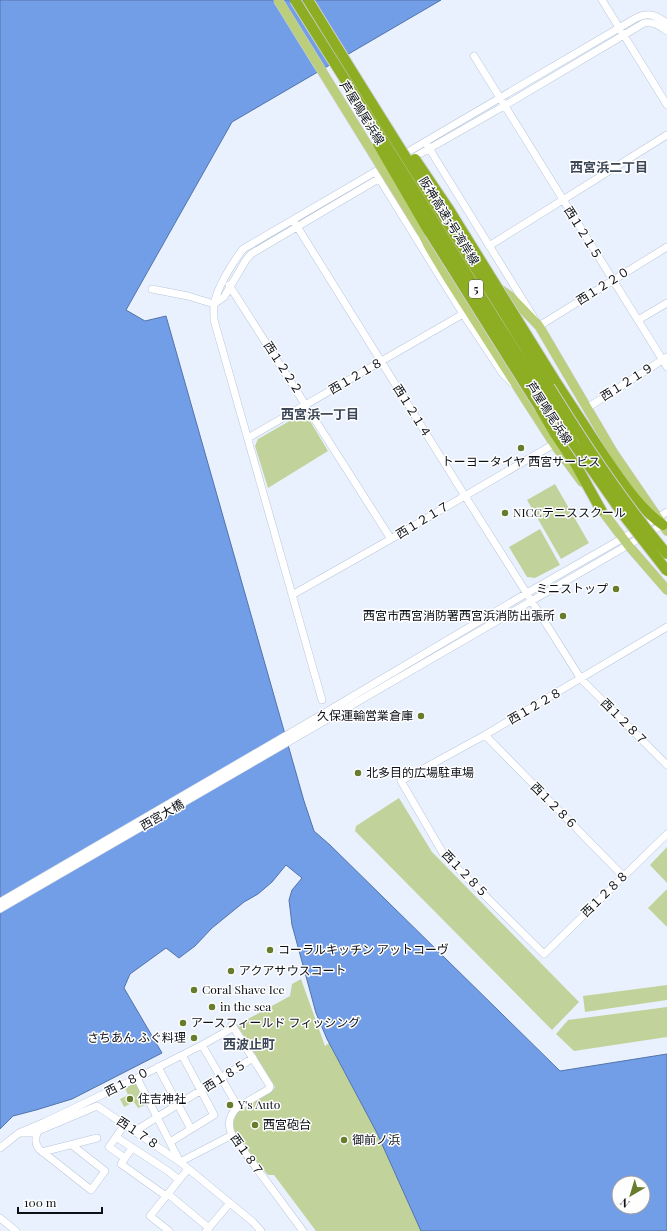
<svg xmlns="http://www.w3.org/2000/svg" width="667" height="1231" font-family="'Playfair Display','Noto Sans JP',serif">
<rect width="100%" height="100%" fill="#e9f1fe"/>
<!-- green -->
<path fill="#c1d39b" d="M300 415 307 416 328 451 268 488 255 446 258 439Z
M555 484 589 543 561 559 527 500Z
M540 529 560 565 535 578 527 577 509 547Z
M399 798 432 852 579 1002 552 1030 355 831 356 826Z
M667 847V883L650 865Z
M667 889V927L648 908Z
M301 979 325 1046 329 1043 377 1133 421 1231H316L274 1175H268C260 1166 234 1136 233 1126 232 1121 234 1117 236 1113L273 1090 275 1087 237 1025 290 996 292 984Z
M667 985V1000L585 1012 583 996Z
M667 1007V1037L574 1051 556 1034 568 1020Z
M136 1083 147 1104 138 1108 134 1102 124 1107 120 1099 128 1095 125 1088Z"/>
<!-- water -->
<path fill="#729ee7" stroke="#5373a9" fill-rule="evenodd" d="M0 0H441L232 122 126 310 145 321 166 316 304 801 314 831 330 845 560 1071 667 1054V1231H421L377 1133 327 1039 316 1013 292 925 289 900 292 890 302 878 286 865 272 882 258 894 244 902 212 928 195 946 179 958 166 948 130 974 124 988 162 1053 72 1099 36 1110 13 1116 0 1129ZM619 1183H643V1207H619Z"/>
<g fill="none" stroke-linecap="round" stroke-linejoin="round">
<defs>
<path id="minor" d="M602 0 667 105
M474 56 667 367
M427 145 539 326 667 247
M401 156 636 18C649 12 655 15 667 23
M411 159 504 106 644 23C655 22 658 25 667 31
M377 175 463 314 503 374 512 383
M293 220 465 496 581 679 667 765
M489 246 667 135
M229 285 391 539
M152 289 188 296 214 304
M214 304 224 297 246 260 251 254 390 172
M638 320 667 303
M587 408 667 357
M248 438 463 314
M292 595 391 539 554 444
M667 627 485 735 401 781 444 855 544 954 667 834
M322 700 214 320C214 314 213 307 215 301 218 286 233 262 243 249L385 166
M485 735 623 876
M0 902 321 715 527 593 611 545 667 512
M0 909 666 523
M202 1045 238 1107
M158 1067 191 1129
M137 1078 180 1162 232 1135
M125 1124 116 1137 168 1171 179 1180
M38 1131C35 1137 35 1144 39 1149L91 1190 105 1171 72 1145
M135 1131 253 1058
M22 1133H33L97 1106 180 1162 253 1222 261 1231
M116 1137 109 1147 125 1158
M170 1142 214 1115 182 1055
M0 1148 19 1133 45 1122 137 1078 202 1045 229 1030 232 1025 270 1086 269 1089 238 1107C229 1115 227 1124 232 1135L303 1231
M132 1148 121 1164 166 1196
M42 1152 97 1138
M168 1194 209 1228
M0 1218 16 1231
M169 1231 150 1216 188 1169
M206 1231 230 1203"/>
<path id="major" d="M422 233 429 247 447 277 520 391 554 444 582 482
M498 288 510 296 539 326 613 452 667 531
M597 504 628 545 667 590"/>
<path id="highway" d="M554 379C571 405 588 431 605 457 622 481 638 507 663 525
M540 408 555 434 576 465 601 510"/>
</defs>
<!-- minor casing -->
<use href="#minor" stroke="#b9c6db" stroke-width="8"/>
<!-- major casing -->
<use href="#major" stroke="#cecfd1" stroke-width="10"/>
<!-- highway casing -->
<use href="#highway" stroke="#cecfd1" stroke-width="12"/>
<!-- minor -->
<use href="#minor" stroke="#fff" stroke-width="7"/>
<!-- major -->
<use href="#major" stroke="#bbce7b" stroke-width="9"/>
<!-- highway -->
<use href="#highway" stroke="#8dad23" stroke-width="10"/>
<defs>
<path id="major-bridge" d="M278 0 422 233"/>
<path id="highway-bridge" d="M295 0 573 443 625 517 667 571
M308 0C373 106 439 210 505 315 555 396 605 481 667 554
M378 144 425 225 540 408
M415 159 448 208 554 379"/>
</defs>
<!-- major-bridge casing -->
<use href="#major-bridge" stroke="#cecfd1" stroke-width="10" stroke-linecap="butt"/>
<!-- highway-bridge casing -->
<use href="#highway-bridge" stroke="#cecfd1" stroke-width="12" stroke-linecap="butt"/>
<!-- major-bridge -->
<use href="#major-bridge" stroke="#bbce7b" stroke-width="9"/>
<!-- highway-bridge -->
<use href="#highway-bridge" stroke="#8dad23" stroke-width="10"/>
</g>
<!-- markers -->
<g fill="#677c2c" stroke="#fefefe" stroke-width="1.5">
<circle cx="521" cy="448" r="4"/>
<circle cx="505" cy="513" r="4"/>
<circle cx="616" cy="589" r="4"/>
<circle cx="563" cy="616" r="4"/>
<circle cx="421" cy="716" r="4"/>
<circle cx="358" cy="773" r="4"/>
<circle cx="270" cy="950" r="4"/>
<circle cx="231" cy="971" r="4"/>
<circle cx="194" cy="990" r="4"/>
<circle cx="212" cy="1007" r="4"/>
<circle cx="183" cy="1023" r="4"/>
<circle cx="194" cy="1038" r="4"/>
<circle cx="130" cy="1099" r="4"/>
<circle cx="230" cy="1105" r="4"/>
<circle cx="255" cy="1125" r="4"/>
<circle cx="344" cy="1140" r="4"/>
</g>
<g text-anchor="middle" stroke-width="3" stroke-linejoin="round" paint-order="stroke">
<!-- shield labels -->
<rect fill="#fefefe" stroke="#55575c" stroke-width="1" x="469" y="280" width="14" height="18" rx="3"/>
<g font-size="11" font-weight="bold" fill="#0c1017">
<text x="476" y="293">5</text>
</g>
<!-- street labels -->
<g font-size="12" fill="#0c1017" stroke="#fefefe">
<text transform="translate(362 113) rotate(58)" y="4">芦屋鳴尾浜線</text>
<text transform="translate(449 221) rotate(58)" y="4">阪神高速5号湾岸線</text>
<text transform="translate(583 233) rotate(58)" y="4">西１２１５</text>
<text transform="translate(603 286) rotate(-32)" y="4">西１２２０</text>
<text transform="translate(283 368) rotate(57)" y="4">西１２２２</text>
<text transform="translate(356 376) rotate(-30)" y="4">西１２１８</text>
<text transform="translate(627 382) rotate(-32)" y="4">西１２１９</text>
<text transform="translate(412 411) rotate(58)" y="4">西１２１４</text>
<text transform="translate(549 413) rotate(57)" y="4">芦屋鳴尾浜線</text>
<text transform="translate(423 520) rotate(-31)" y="4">西１２１７</text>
<text transform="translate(535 706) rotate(-30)" y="4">西１２２８</text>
<text transform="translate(624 722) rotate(45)" y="4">西１２８７</text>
<text transform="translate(554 806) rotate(45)" y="4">西１２８６</text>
<text transform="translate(162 815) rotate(-30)" y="4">西宮大橋</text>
<text transform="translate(465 874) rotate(46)" y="4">西１２８５</text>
<text transform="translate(605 894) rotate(-44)" y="4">西１２８８</text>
<text transform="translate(225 1076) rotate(-32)" y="4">西１８５</text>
<text transform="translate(127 1082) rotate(-27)" y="4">西１８０</text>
<text transform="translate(138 1133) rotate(34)" y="4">西１７８</text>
<text transform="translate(247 1155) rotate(55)" y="4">西１８７</text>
</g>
<!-- poi labels -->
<g font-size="12" fill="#0c1017" stroke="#fefefe" text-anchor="start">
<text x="521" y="466" text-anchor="middle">トーヨータイヤ 西宮サービス</text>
<text x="513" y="517">NICCテニススクール</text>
<text x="608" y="593" text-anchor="end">ミニストップ</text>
<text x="555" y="620" text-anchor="end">西宮市西宮消防署西宮浜消防出張所</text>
<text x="413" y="720" text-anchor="end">久保運輸営業倉庫</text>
<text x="366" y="777">北多目的広場駐車場</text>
<text x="278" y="954">コーラルキッチン アットコーヴ</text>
<text x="239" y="975">アクアサウスコート</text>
<text x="202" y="994">Coral Shave Ice</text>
<text x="220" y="1011">in the sea</text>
<text x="191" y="1027">アースフィールド フィッシング</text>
<text x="186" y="1042" text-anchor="end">さちあん ふぐ料理</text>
<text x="138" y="1103">住吉神社</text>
<text x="238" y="1109">Y's Auto</text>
<text x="263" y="1129">西宮砲台</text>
<text x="352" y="1144">御前ノ浜</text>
</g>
<!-- neighbourhood labels -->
<g font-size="13" font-weight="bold" fill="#3b4657" stroke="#fefefe">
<text x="609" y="172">西宮浜二丁目</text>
<text x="320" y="419">西宮浜一丁目</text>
<text x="249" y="1049">西波止町</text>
</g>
</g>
<!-- north arrow -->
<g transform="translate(631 1195) rotate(218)"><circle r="19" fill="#fefefe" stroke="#9d9fa2"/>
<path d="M0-3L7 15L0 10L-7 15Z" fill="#677c2c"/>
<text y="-6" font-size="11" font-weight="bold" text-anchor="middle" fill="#0c1017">N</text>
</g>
<!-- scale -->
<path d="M18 1207v6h84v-6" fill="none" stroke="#0c1017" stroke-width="2"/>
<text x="24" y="1207" font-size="12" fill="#0c1017" stroke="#fefefe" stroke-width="3" paint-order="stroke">100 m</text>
</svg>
